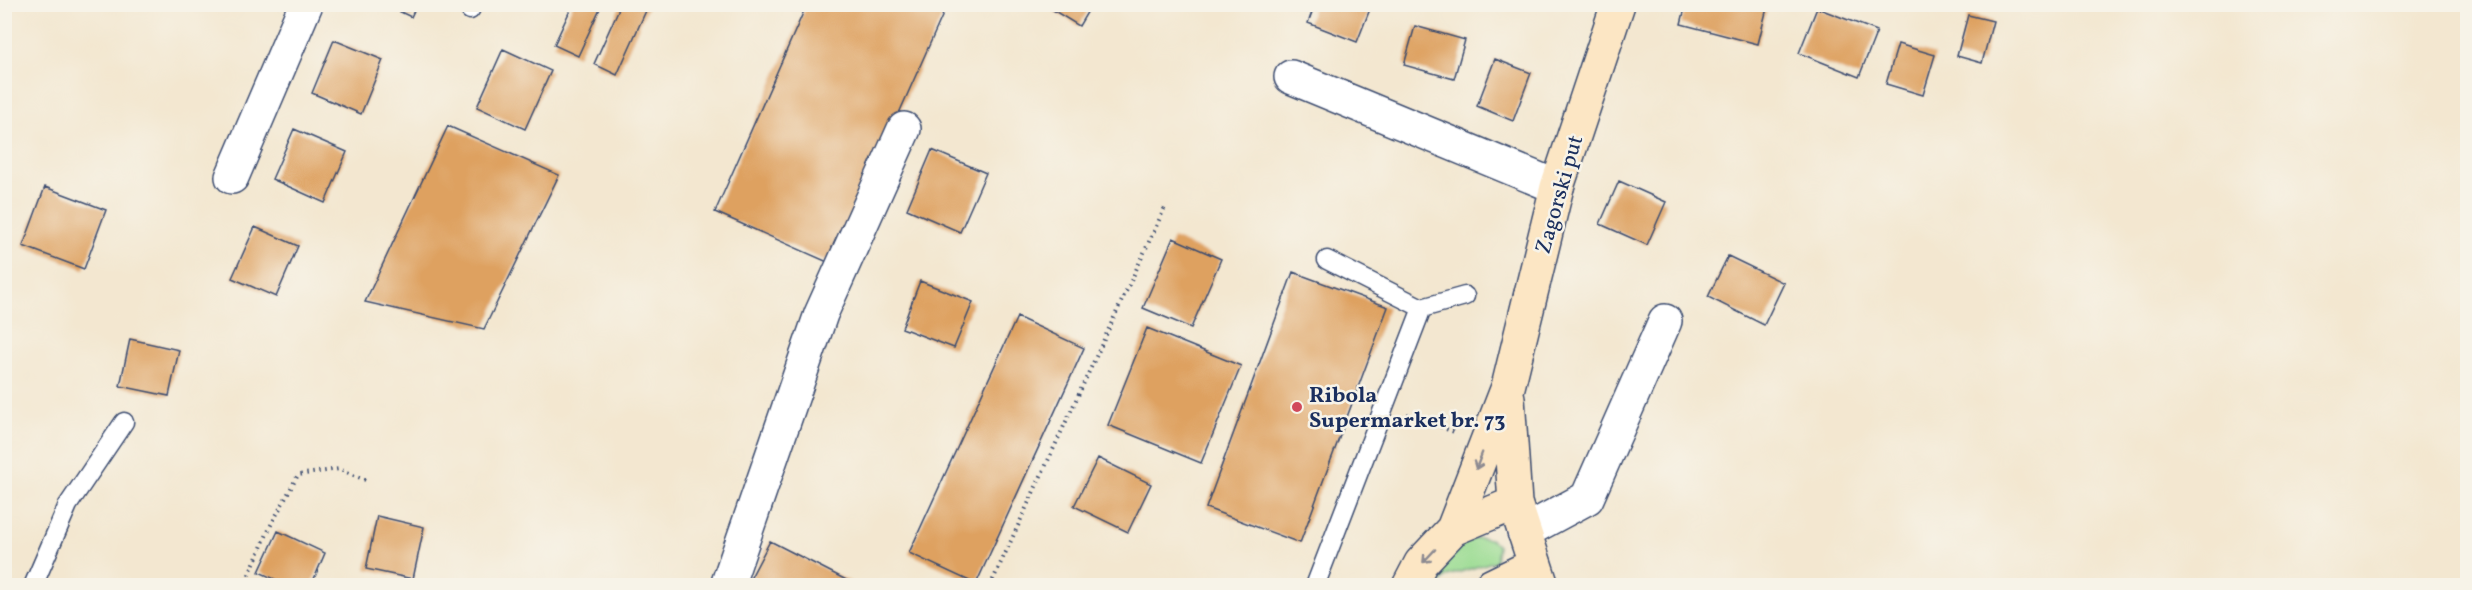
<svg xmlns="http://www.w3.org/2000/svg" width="2472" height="590" font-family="Vollkorn,serif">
<rect width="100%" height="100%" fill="#f7f3e8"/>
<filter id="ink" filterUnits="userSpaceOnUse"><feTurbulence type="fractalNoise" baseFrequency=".0167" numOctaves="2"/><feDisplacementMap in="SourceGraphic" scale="12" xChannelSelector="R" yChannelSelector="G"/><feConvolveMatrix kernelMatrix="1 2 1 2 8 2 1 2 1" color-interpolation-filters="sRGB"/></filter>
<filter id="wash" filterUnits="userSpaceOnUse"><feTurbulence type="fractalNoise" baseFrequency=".008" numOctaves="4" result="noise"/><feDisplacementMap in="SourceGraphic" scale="24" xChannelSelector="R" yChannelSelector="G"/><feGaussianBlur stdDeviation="1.35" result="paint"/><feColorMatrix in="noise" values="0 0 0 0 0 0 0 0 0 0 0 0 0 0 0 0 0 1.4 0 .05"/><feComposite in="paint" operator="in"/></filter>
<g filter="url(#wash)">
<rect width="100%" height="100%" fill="#f3e7d0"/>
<!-- green -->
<path fill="#9bdc93" stroke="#5b8678" stroke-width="1.5" d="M1477 538 1490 539 1498 546 1496 561 1447 576 1438 585 1421 586 1451 546Z"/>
<g id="blocks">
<!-- building -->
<path fill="#dea160" d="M384 4H417L411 17Z
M573 4H602L578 56 554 45Z
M621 4H649L617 75 594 64Z
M807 4H926L944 12 832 264 715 212Z
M1043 4H1092L1079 26Z
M1315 4H1372L1357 42 1308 23Z
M1686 4H1768L1758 44 1681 24Z
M1817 8 1877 31 1859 77 1799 53Z
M1968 15 1993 21 1982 63 1957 56Z
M1415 26 1465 40 1454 79 1404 65Z
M334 40 383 60 361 114 312 93Z
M1898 44 1935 55 1923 95 1886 84Z
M503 49 551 71 525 129 477 107Z
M1495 59 1531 73 1513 121 1477 106Z
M448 126 559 175 484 329 365 302Z
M294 129 347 152 325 203 272 179Z
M932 150 986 173 960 232 907 209Z
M1619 181 1666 202 1647 245 1600 224Z
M45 187 106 210 84 269 23 246Z
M255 227 298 246 276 297 232 278Z
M1173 238 1221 259 1191 328 1143 308Z
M1728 256 1784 283 1764 325 1708 297Z
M1293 272 1388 307 1300 543 1206 508Z
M920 281 973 302 954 348 902 328Z
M1017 317 1084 348 976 584 909 553Z
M1147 328 1241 366 1201 463 1108 425Z
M130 339 179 350 169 396 120 386Z
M1098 458 1151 484 1128 532 1074 506Z
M377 516 424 527 413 579 366 569Z
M278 531 325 553 311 586H290L259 572Z
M770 541 858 586H753L748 583Z"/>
</g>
</g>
<g filter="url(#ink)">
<use href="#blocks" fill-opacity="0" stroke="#3b4b6f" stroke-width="1.5"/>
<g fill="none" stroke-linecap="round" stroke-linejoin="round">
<defs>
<path id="service" d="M470 10 473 4
M1327 260 1422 308 1465 296
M33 586 68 505 124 422
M1315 586 1422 308"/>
<path id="minor" d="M1291 77 1557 187
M232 177 306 4
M1524 532 1587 498 1665 321
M727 586 821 314 904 129"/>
<path id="secondary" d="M1508 398 1515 503 1542 586
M1453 529 1515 503
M1409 586 1421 563 1453 529 1508 387 1557 187 1618 4
M1491 586 1534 565"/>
</defs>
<!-- service casing -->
<use href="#service" stroke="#3b4b6f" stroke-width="21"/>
<!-- minor casing -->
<use href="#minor" stroke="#3b4b6f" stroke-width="36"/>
<!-- secondary casing -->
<use href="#secondary" stroke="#3b4b6f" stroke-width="36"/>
<!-- path -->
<path stroke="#3b4b6f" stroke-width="4" stroke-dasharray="1.5 4.5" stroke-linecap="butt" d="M1407 414 1454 432
M244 586 271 525 298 475 339 469 368 481
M993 586 992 582 1166 205"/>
<!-- service -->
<use href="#service" stroke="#fff" stroke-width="18"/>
<!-- minor -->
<use href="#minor" stroke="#fff" stroke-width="33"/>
<!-- secondary -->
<use href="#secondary" stroke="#fce6c4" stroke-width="33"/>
</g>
<!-- one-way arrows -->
<defs><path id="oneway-shaft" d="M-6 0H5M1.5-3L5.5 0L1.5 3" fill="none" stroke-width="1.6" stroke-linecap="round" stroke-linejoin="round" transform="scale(1.5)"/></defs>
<g stroke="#8c8a91">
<use href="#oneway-shaft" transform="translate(1479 461) rotate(111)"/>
<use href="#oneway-shaft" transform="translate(1429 556) rotate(133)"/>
</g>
</g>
<!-- markers -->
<circle fill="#d1495b" stroke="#f7f3e8" stroke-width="2" cx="1297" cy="407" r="6"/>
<g text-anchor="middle" stroke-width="5" stroke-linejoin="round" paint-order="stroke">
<!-- street labels -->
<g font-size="22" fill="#1b2f5e" stroke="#f7f3e8">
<text transform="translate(1558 194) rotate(-74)" y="8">Zagorski put</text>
</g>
<!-- poi labels -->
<g font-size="22" font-weight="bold" fill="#1b2f5e" stroke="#f7f3e8" text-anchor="start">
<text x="1309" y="402">Ribola<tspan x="1309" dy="25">Supermarket br. 73</tspan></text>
</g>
</g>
<!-- margin -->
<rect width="2472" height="590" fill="none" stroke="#f7f3e8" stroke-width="24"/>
</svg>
